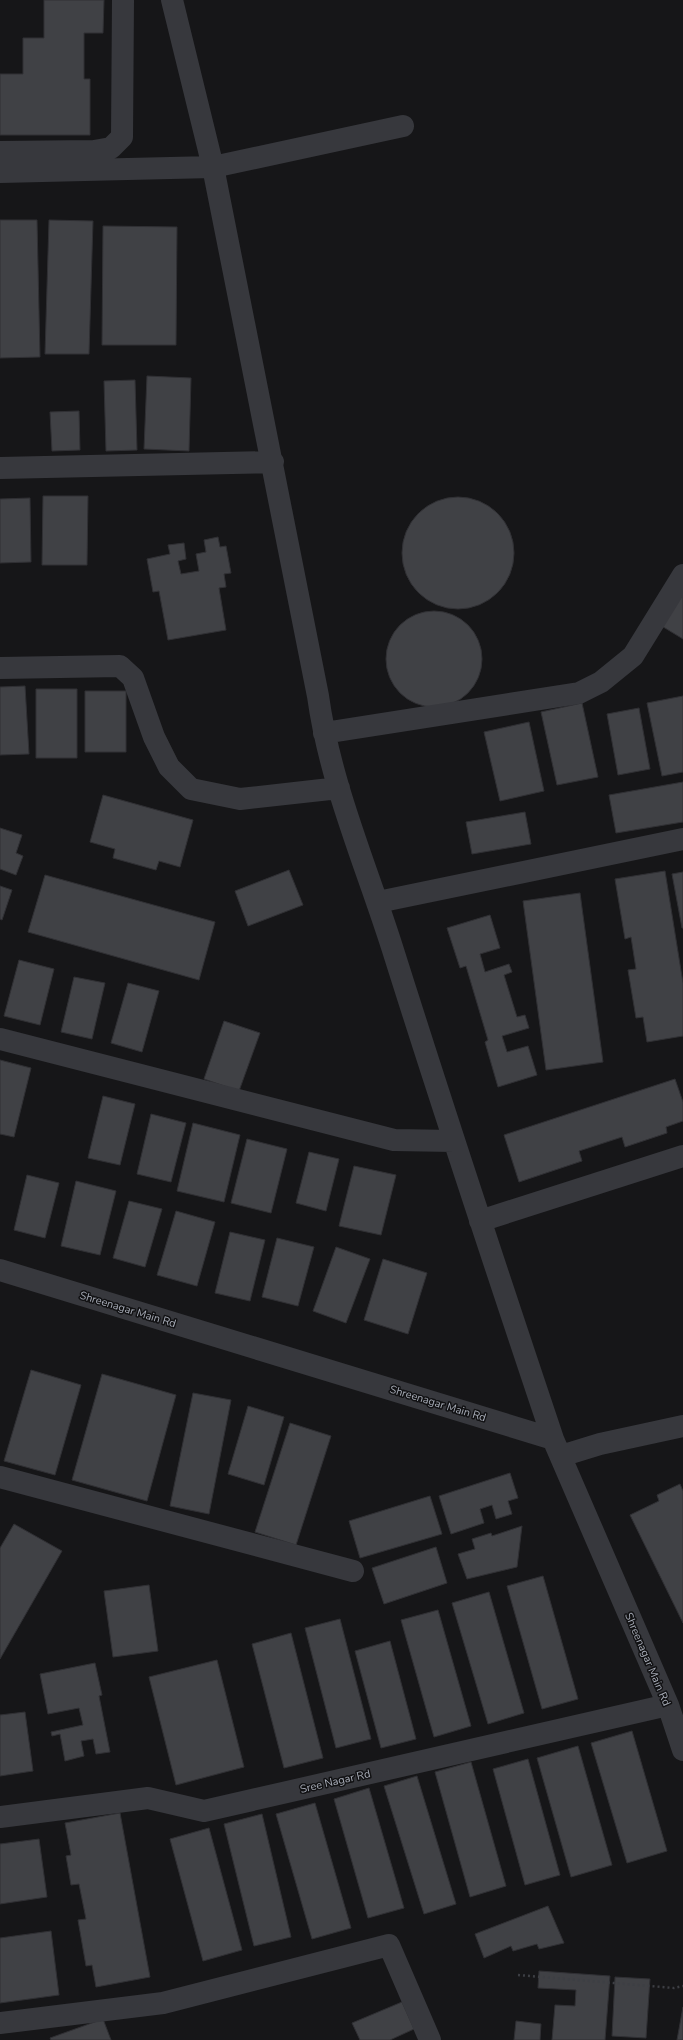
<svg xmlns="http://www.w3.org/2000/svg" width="683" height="2040" font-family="'Nunito Sans',sans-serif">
<rect width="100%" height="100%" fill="#161618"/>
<!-- building -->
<path fill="#404145" stroke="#303034" d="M44 0H104L103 33H84V79H90V135H0V74H23V38H44Z
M0 220H37L40 357 0 358Z
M49 220 93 221 89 354H45Z
M103 226 177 227 176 345H102Z
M147 376 191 378 189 451 144 449Z
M135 380 137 450 106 451 104 381Z
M79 411 80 450 52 451 50 412Z
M43 496H88L87 565H42Z
M402 553a56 56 0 1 1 112 0a56 56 0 1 1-112 0Z
M30 498 31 562 0 563V499Z
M218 537 220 547 226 546 231 573 224 574 226 587 219 588 226 630 168 640 159 591 153 592 147 559 170 554 168 545 184 543 186 559 178 561 181 574 199 571 196 554 206 552 204 540Z
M683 586V639L660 625Z
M386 659a48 48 0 1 1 96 0a48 48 0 1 1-96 0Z
M25 686 29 754 0 755V687Z
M36 689H77V758H36Z
M85 691H126V752H85Z
M683 696V772L662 776 647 703Z
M582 703 598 777 557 785 541 712Z
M639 708 650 769 618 775 607 714Z
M529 722 544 791 500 801 484 732Z
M683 782V822L616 833 609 795Z
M103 795 193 820 180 867 159 861 156 870 113 858 115 849 90 842Z
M525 812 531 844 472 854 466 822Z
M0 828 22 835 16 853 23 856 16 875 0 869Z
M289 870 303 905 248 926 235 891Z
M665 871 683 983V1036L647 1042 643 1017 636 1018 628 970 636 969 631 937 625 939 615 879Z
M683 872V928H682L672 874Z
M45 875 215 922 199 980 28 932Z
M0 886 12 890 2 920 0 919Z
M580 893 603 1062 546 1070 523 901Z
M490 915 500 948 480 954 485 972 509 964 512 972 504 975 517 1017 525 1015 529 1028 502 1036 507 1052 528 1046 537 1075 498 1087 485 1042 488 1040 466 966 460 968 447 928Z
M19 960 54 969 40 1025 4 1016Z
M74 977 105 983 92 1039 61 1032Z
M128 983 159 991 142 1052 111 1043Z
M224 1021 260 1033 239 1091 204 1079Z
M0 1060 31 1068 14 1137 0 1134Z
M675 1079 683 1102V1121L666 1127 667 1133 625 1147 622 1137 579 1151 582 1161 519 1182 504 1135Z
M103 1096 135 1104 120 1165 88 1158Z
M151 1114 186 1123 171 1182 137 1174Z
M193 1123 240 1135 224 1202 177 1191Z
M247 1139 287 1149 271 1213 231 1203Z
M309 1152 339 1159 326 1211 296 1203Z
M354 1166 396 1175 381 1235 339 1226Z
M27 1175 59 1183 45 1238 14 1230Z
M76 1181 116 1191 100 1255 61 1246Z
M129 1201 162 1209 145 1267 113 1258Z
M176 1211 215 1222 197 1286 157 1275Z
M230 1232 265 1240 250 1301 215 1293Z
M277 1238 314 1247 298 1306 262 1297Z
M336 1247 370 1259 346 1323 313 1311Z
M383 1259 427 1273 408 1334 364 1320Z
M31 1370 81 1385 55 1475 4 1461Z
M102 1374 176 1395 147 1501 72 1480Z
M193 1393 231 1400 209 1514 170 1506Z
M248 1406 284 1417 264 1485 228 1474Z
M290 1423 331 1436 296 1545 255 1532Z
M510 1473 518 1498 508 1501 512 1514 496 1519 492 1505 480 1509 484 1523 451 1534 439 1496Z
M680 1484 683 1491V1623L630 1515 659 1501 657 1495Z
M430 1496 442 1534 360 1558 349 1521Z
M14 1524 62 1551 0 1659V1548Z
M522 1526 517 1567 467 1579 458 1554 475 1549 472 1539 491 1533 492 1536Z
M436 1547 447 1583 384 1604 372 1568Z
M543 1576 578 1699 542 1709 507 1586Z
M149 1585 158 1651 113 1657 104 1591Z
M489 1592 524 1713 488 1724 452 1603Z
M438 1610 471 1726 434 1737 401 1620Z
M340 1619 371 1739 336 1748 305 1628Z
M291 1633 323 1758 284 1768 252 1644Z
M390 1641 416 1739 381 1748 355 1651Z
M217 1660 244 1767 176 1785 149 1677Z
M95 1663 102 1695 99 1696 110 1752 96 1754 93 1739 81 1741 84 1756 65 1761 60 1734 52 1736 51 1732 83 1725 79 1708 48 1714 40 1674Z
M25 1712 33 1771 0 1776V1715Z
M632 1731 667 1851 627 1863 591 1743Z
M578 1746 612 1865 571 1877 537 1758Z
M528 1759 560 1875 525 1885 493 1769Z
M471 1762 506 1886 470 1897 435 1772Z
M417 1776 456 1904 424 1914 384 1786Z
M369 1788 404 1908 368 1918 334 1799Z
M315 1803 351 1928 312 1939 276 1814Z
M120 1813 150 1977 96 1987 92 1965 86 1966 78 1920 86 1919 79 1884 71 1885 66 1856 71 1855 65 1823Z
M262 1814 291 1937 254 1946 224 1824Z
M209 1828 242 1950 203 1961 170 1839Z
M39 1839 47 1897 0 1904V1844Z
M548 1906 564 1943 539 1949 537 1944 513 1951 511 1946 484 1958 475 1934Z
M51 1931 59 1995 0 2003V1938Z
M539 1971 610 1976 605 2040H552L555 2005 575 2006 576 1990 538 1988Z
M615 1977 650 1979 646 2038 612 2036Z
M402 2002 414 2029 390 2040H360L352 2023Z
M683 2007V2040H677Z
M103 2019 111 2040H51L50 2038Z
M516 2021 541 2024 540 2040H514Z"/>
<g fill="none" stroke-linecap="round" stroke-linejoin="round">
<!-- path -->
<path stroke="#3d3f44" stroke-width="2.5" stroke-dasharray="2 3" stroke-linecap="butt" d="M518 1975 674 1988 683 1986"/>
<!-- minor -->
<path stroke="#37383d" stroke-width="22" d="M172 0 213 167 318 696C330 783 366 865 392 947 444 1112 498 1275 553 1439
M0 152 94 151 111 148 122 137 123 0
M0 172 213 167 403 126
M0 468 273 462
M0 668 120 666 133 678 154 737 169 767 191 789 240 799 339 788
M324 733 579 693 601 682 633 656 683 575
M378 902 683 839
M0 1039 394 1140 454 1141
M480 1221 683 1156
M0 1270 553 1439 668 1705 683 1750
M561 1456 600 1444 683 1426
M0 1477 353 1571
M0 1817 148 1798 204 1811 668 1705
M0 2023 163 2003 389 1945 430 2040"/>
</g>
<g text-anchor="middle" stroke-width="3" stroke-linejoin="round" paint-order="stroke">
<!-- street labels -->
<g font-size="11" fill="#a8adb8" stroke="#111113">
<text transform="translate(128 1309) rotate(17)" y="4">Shreenagar Main Rd</text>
<text transform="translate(438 1403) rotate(17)" y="4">Shreenagar Main Rd</text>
<text transform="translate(648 1659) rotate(67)" y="4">Shreenagar Main Rd</text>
<text transform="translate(335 1781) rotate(-13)" y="4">Sree Nagar Rd</text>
</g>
</g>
</svg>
